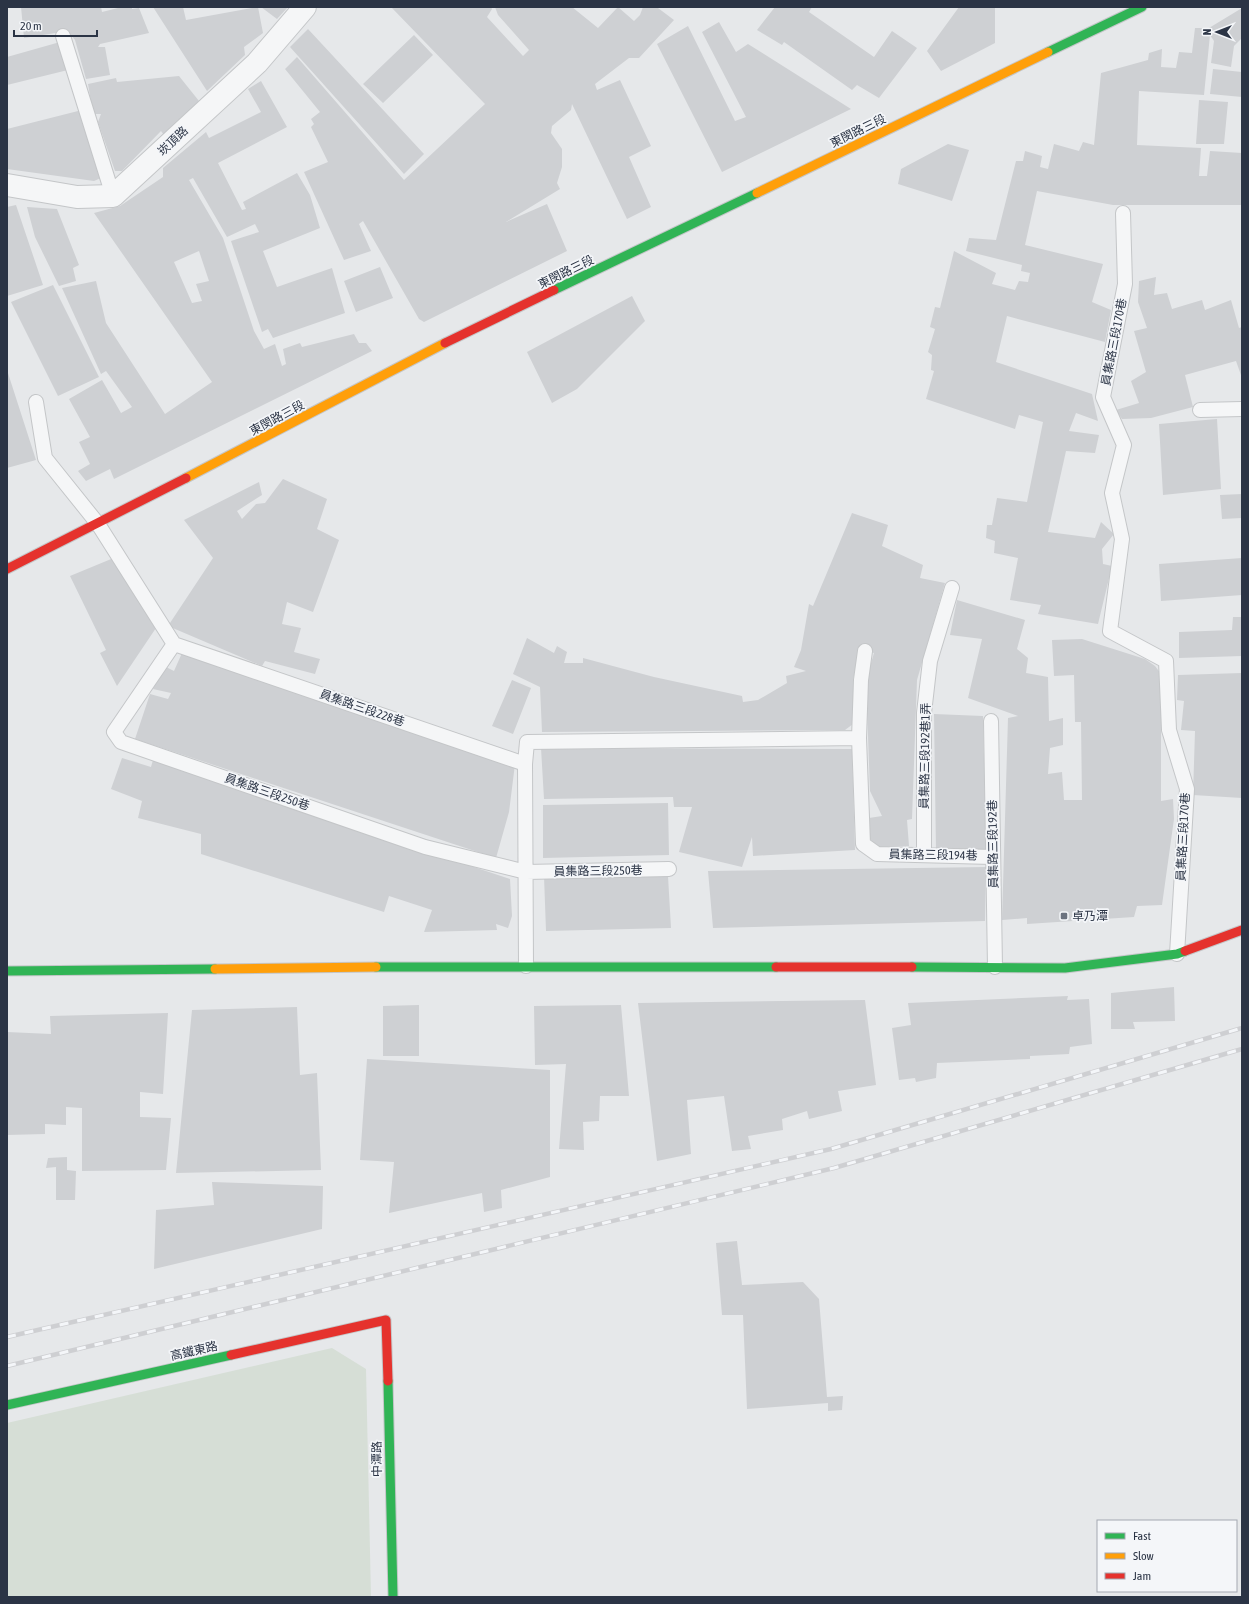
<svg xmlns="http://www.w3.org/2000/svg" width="1249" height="1604" font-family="'Asap Condensed','Noto Sans TC',sans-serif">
<rect width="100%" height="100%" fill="#e6e8ea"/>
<!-- green -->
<path fill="#d6ded6" d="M332 1348 366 1369 371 1597H7V1423Z"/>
<!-- building -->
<path fill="#ced0d3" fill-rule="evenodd" d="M21 7H101L102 12 122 7H132V9L139 8 149 33 100 44 98 47H105L110 75 86 79 75 40 68 31 24 38Z
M153 7H183L186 20 258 7 263 33 244 47 245 55 207 91Z
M261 7H288L277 19Z
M391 7H491L492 9 487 17 523 56 529 50 498 15 495 7H572L598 28 618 7 634 21 640 15 643 7 658 8 674 20 639 58H629L595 84 597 90 620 80 651 146 629 157 651 207 627 219 572 104 571 110 552 126 551 133 562 149V167L557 183 560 189 506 222 547 204 567 251 424 322 419 319 363 221 359 224 371 251 344 260 304 172 328 162 311 127 314 124 311 119 320 112 285 69 297 57 404 180 485 104Z
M775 7H812L809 12 874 57 892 31 917 48 879 98 857 85 852 90 784 42 782 45 757 30Z
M959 7H995V43L941 71 927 51Z
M1242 8V38L1234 46 1231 67 1211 63 1214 41 1210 35 1204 95 1139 91 1137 145 1201 148 1199 176H1207L1210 151 1242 153V205H1113L1037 191 1025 245 1103 264 1092 302 1111 310 1105 342 1007 316 996 362 1092 394 1098 421 1076 413 1069 431 1099 435 1095 453 1066 451 1048 532 1095 538 1101 522 1114 534 1102 549 1103 564 1112 566 1098 624 1038 614 1041 605 1010 600 1018 558 994 553 995 541 986 538 987 525H992L997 498 1027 502 1043 422 1019 415 1015 429 926 399 934 371 931 370 932 355 928 352 935 329 930 327 935 307 940 308 954 251 996 273 992 284 1015 290 1019 281 1028 282 1030 273 1021 271 1022 265 966 251 969 238 996 240 1016 161H1023L1025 151 1042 156 1040 167 1048 169 1054 144 1079 151 1083 142 1094 145 1101 73 1148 60 1149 53 1162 49 1161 67 1176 68 1179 52 1192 53 1195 28H1209Z
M719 22 736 52 748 44 851 109 722 172 657 44 688 26 735 121 746 117 702 32Z
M308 29 424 154 404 174 290 47Z
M414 35 433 55 383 103 363 84Z
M60 42 68 70 7 85V57Z
M1213 69 1242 72V97L1210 94Z
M179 76 199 101 164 135 161 131 122 171H115L98 122 101 114H93L88 84 116 78 117 82Z
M261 81 287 127 218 163 242 210 246 209 243 202 297 173 310 195 320 228 263 251 277 287 332 268 345 313 273 338 268 329 262 332 231 241 259 232 255 224 227 237 193 178 189 180 223 238 254 331 264 349 275 344 282 366 286 364 283 349 300 343 302 347 354 334 359 343H366L372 351 114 479 110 469 86 481 78 471 90 464 79 442 90 437 69 399 102 380 121 413 132 407 106 371 101 374 62 288 96 281 106 323 165 414 212 382 94 213 120 206 163 177V168L206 132 209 138 261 112 248 89ZM199 251 209 281 196 284 202 301 192 303 174 262Z
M1199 100 1228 102 1224 144H1196Z
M82 110 101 178 94 181 7 169V129Z
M948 144 969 150 952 201 898 184 901 169Z
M16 205 43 285 7 296V207Z
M27 207 57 209 79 265 73 268 76 281 59 286 35 237Z
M380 267 393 298 356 312 344 281Z
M1156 277 1154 295 1167 293 1172 309 1202 300 1205 310 1231 300 1239 328 1242 327V378L1236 361 1185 375 1193 407 1151 418 1122 419 1116 410 1139 403 1131 381 1146 372 1134 331 1147 328 1138 302 1139 281Z
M53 285 99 377 58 396 11 302Z
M632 296 645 321 577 389 552 403 527 352Z
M7 370 36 460 7 468Z
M1217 419 1221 489 1163 495 1159 424Z
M283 479 327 499 317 529 339 540 313 612 287 602 282 624 301 628 294 652 320 659 315 674 265 661 262 666 168 626 213 558 184 520 259 482 262 495 237 511 242 519 256 504 265 503Z
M1242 494V518L1222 519 1220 495Z
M852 513 888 525 882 546 923 565 920 578 945 583 917 680 912 819 907 820 909 846 878 847 870 839 869 818 882 816 870 791 866 680 874 653 860 650 853 680V724L845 730 542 732 540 687 513 674 527 638 554 653 557 646 567 652 564 663H583V658L654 677 742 696 743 702 758 700 787 683 786 676 806 671 794 667 801 650 809 604 813 606Z
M116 557 156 628 117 686 100 653 106 650 70 576Z
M1242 558V595L1161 601 1159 564Z
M957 600 1025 620 1017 649 1028 658 1026 673 1048 677 1049 721 1063 718V745L1050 748 1048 774 1062 772 1064 800H1082L1081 722H1075L1074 675 1054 676 1052 640 1082 639 1145 659 1155 666 1161 674V801L1173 799 1174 819 1162 905 1137 906 1134 917 1027 924V918L1002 920 1008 718 1018 716 968 698 982 639 950 635Z
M1233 617H1242V656L1179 658V632L1232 630Z
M182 653 515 764 509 812 496 858 135 739 150 694 168 699 171 693 153 689 164 666 174 671Z
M1242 673V798L1193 795 1195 731 1181 730 1184 701 1177 700 1178 675Z
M512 680 531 688 513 734 492 726Z
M934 714 983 716 986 851H936Z
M541 748 852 749 855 850 753 856 752 837 742 867 679 852 692 807H674L673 797 544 799Z
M122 758 151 767 153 760 510 879 512 916 508 928 496 924 497 930 424 932 432 910 389 896 384 912 201 854V834L138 818 142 801 111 789Z
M668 803 669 855 543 858V805Z
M986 867 985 921 713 928 708 871Z
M544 876H668L671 928 546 931Z
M1174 987 1175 1021 1133 1022 1135 1029H1111V993Z
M1068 996 1067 1000 1089 999 1092 1044 1070 1047 1069 1054 1030 1056V1059L937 1063 936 1078 916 1082 915 1078 899 1080 892 1028 911 1025 908 1003Z
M865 1000 876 1085 838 1091 842 1111 809 1119 807 1111 782 1119 783 1130 748 1136 751 1149 732 1151 724 1096 687 1100 691 1154 657 1161 638 1003Z
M419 1005V1056H383V1006Z
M621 1005 629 1096H600L599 1121 583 1122 584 1150 559 1149 566 1064 535 1065 534 1006Z
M297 1007 300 1075 317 1073 321 1170 176 1173 192 1010Z
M168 1013 163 1094 140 1092V1117L171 1118 166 1170 82 1171V1108L66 1107V1125L45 1124V1134L7 1135V1032L51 1034 50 1016Z
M367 1059 550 1070V1177L501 1190 502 1208 484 1212 482 1193 389 1213 394 1162 360 1160Z
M67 1157V1170L76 1171 75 1200H56V1167L46 1168 48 1158Z
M212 1182 323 1186 322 1229 154 1269 156 1210 214 1205Z
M737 1241 742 1285 803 1282 819 1299 827 1397 843 1396 842 1410 828 1411V1403L747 1409 743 1315H722L716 1243Z"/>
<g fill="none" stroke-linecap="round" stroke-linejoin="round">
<defs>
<path id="lane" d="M63 36 113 196
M1123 213 1125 284 1103 397 1124 445 1112 493 1122 539 1110 631 1166 661 1169 730 1187 789 1177 954
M36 402 45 458 98 524 174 644 525 764 527 742 859 738 863 844 877 854 992 857
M1200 410 1242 409
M174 644 114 732 121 742 425 847 526 872 669 869
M991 721 995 967
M859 738 861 680 865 651
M525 764 526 966
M924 855V713L930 661 952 588"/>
<path id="street" d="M7 185 77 197 113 196 257 63 305 7"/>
<path id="fast" d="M1048 52 1142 7
M554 290 757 193
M376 967H776
M912 967 1065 968 1177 954 1185 951
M7 971 215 969
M388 1381 393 1597
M7 1405 231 1355"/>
<path id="slow" d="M757 193 1048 52
M186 478 445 343
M215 969 376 967"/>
<path id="jam" d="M445 343 554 290
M7 569 186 478
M1185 951 1242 930
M776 967H912
M231 1355 386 1320 388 1381"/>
</defs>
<!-- lane casing -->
<use href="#lane" stroke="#c4c6c8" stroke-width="16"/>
<!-- street casing -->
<use href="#street" stroke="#c4c6c8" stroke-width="24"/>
<!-- fast casing -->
<use href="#fast" stroke="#c4c6c8" stroke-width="11"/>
<!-- slow casing -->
<use href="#slow" stroke="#c4c6c8" stroke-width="11"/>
<!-- jam casing -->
<use href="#jam" stroke="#c4c6c8" stroke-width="11"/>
<!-- lane -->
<use href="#lane" stroke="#f5f6f7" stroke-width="14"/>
<!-- street -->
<use href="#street" stroke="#f5f6f7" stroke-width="22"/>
<!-- fast -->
<use href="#fast" stroke="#30b455" stroke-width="9"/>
<!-- slow -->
<use href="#slow" stroke="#ff9f0a" stroke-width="9"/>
<!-- jam -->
<use href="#jam" stroke="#e5322d" stroke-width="9"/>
<defs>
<path id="rail" d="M7 1337 831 1149 1242 1028
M7 1366 834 1168 1242 1049"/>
</defs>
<!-- rail casing -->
<use href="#rail" stroke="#cecfd2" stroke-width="4.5"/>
<!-- rail -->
<use href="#rail" stroke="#f4f6f9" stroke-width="3" stroke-dasharray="9" stroke-linecap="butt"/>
</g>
<!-- markers -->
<rect fill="#6c737f" stroke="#f4f6f9" stroke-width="1.5" x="1060" y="912" width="8" height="8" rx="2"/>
<g text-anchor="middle" stroke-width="3.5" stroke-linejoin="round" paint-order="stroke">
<!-- street labels -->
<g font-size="12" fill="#2b3445" stroke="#f4f6f9">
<text transform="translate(858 131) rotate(-26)" y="4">東閔路三段</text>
<text transform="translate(173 141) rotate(-43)" y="4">崁頂路</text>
<text transform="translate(566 272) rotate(-26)" y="4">東閔路三段</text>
<text transform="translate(1114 342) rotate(-79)" y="4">員集路三段170巷</text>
<text transform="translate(277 418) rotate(-28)" y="4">東閔路三段</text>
<text transform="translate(362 708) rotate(19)" y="4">員集路三段228巷</text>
<text transform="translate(925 756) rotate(-89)" y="4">員集路三段192巷1弄</text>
<text transform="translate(267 792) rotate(19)" y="4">員集路三段250巷</text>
<text transform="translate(1183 837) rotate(-87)" y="4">員集路三段170巷</text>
<text transform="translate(993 844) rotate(-91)" y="4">員集路三段192巷</text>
<text transform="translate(933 855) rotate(1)" y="4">員集路三段194巷</text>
<text transform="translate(598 871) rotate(-1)" y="4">員集路三段250巷</text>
<text transform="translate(194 1351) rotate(-13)" y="4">高鐵東路</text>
<text transform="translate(377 1459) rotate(-91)" y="4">中潭路</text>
</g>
<!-- poi labels -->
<g font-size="12" fill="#2b3445" stroke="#f4f6f9" text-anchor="start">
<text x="1072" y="920">卓乃潭</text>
</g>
</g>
<!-- border -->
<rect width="1249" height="1604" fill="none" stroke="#2b3445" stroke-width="16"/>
<!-- legend -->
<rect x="1097" y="1520" width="140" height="72" fill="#f4f6f9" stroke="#a4a8b1"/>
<rect x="1105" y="1533" width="20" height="6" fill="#30b455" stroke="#a4a8b1"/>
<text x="1133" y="1540" font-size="12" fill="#2b3445">Fast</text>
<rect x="1105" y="1553" width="20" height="6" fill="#ff9f0a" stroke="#a4a8b1"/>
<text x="1133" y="1560" font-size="12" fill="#2b3445">Slow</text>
<rect x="1105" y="1573" width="20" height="6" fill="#e5322d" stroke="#a4a8b1"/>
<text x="1133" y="1580" font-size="12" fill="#2b3445">Jam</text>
<!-- north arrow -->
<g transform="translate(1217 32) rotate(270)" stroke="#f4f6f9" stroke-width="3" paint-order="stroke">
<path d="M0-3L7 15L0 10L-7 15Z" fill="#2b3445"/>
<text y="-6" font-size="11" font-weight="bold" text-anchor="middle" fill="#2b3445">N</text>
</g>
<!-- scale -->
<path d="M14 30v6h83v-6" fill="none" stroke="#2b3445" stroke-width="2"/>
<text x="20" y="30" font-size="12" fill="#2b3445" stroke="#f4f6f9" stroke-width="3" paint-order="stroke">20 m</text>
</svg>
